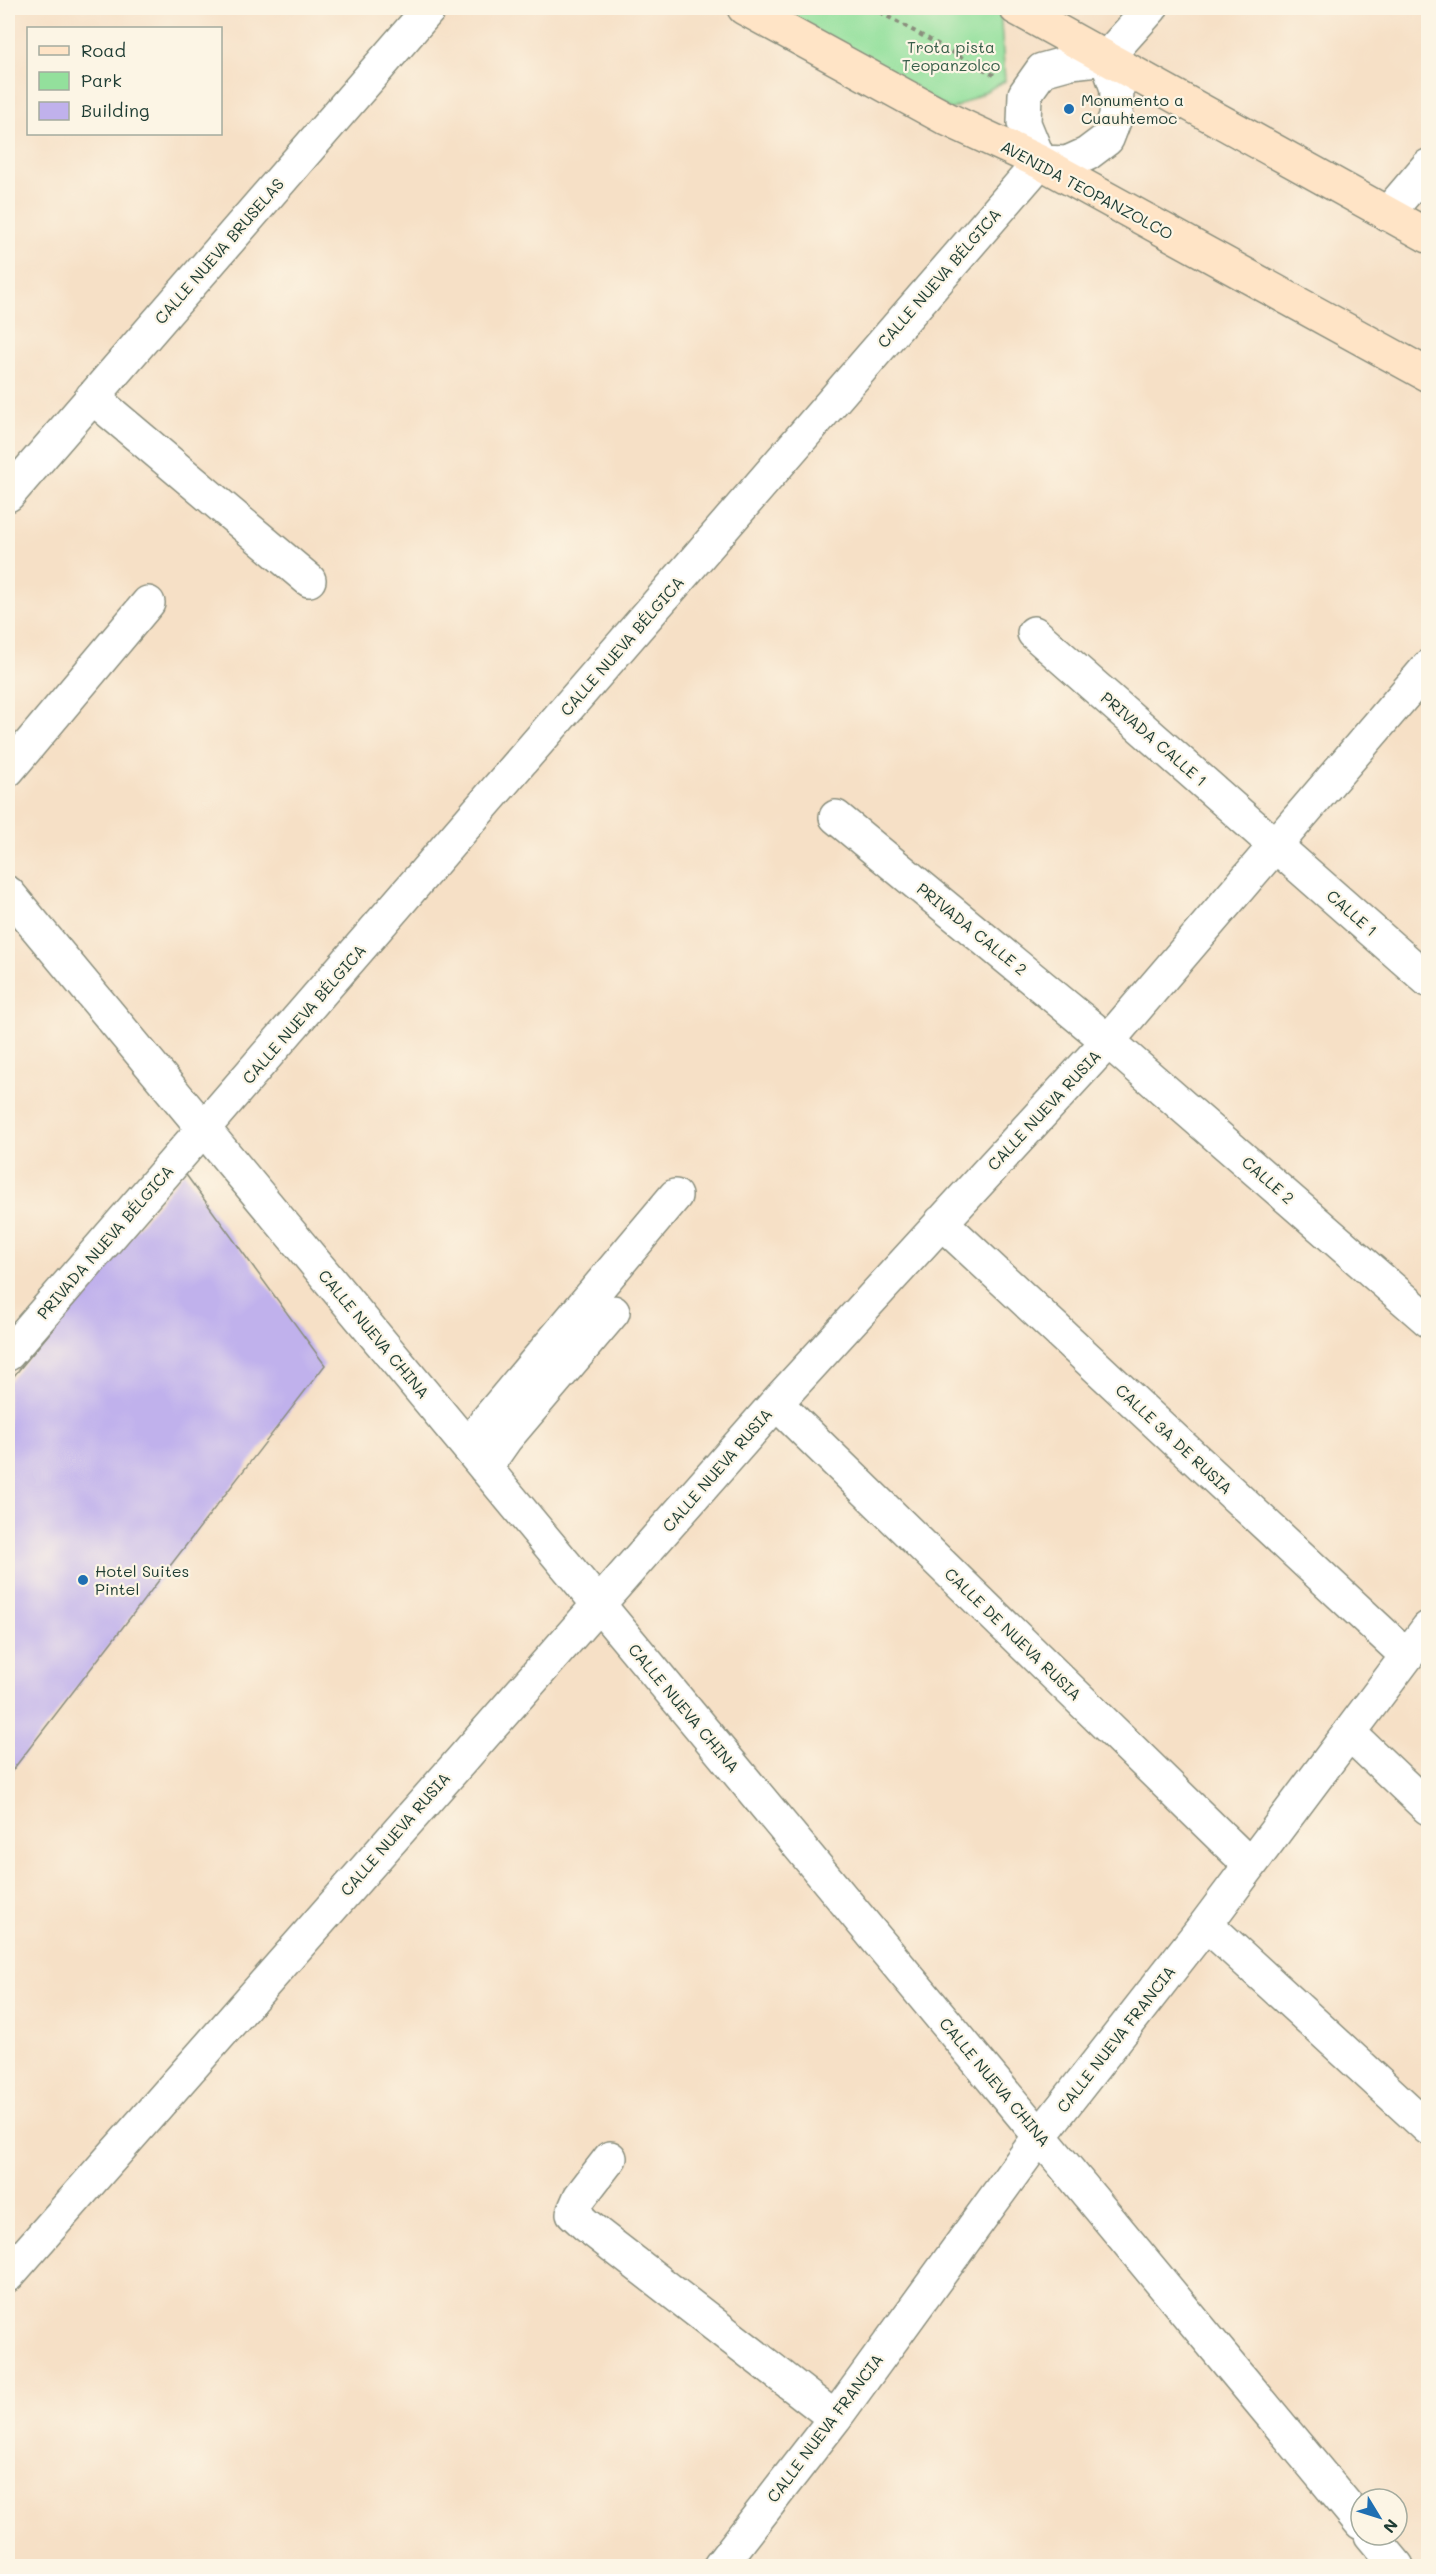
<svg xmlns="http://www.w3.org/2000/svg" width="1436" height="2574" font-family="Mali,sans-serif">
<rect width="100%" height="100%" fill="#fcf5e5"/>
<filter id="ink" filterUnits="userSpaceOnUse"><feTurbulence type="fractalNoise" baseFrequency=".0167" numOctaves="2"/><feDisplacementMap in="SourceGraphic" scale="12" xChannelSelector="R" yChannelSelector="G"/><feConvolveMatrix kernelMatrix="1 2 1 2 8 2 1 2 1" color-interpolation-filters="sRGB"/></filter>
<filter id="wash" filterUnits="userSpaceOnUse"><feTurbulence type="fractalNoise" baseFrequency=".008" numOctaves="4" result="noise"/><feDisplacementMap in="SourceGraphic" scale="24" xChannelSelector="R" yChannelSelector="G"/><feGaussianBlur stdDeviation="1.35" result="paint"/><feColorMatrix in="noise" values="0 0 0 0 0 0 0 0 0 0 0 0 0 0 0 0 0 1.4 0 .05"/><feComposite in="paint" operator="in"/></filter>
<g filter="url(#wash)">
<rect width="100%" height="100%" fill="#f6e0c6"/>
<!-- green -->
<path fill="#93e09c" stroke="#598e68" stroke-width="1.5" d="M764 8H1000L1005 81 951 110Z"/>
<g id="blocks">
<!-- building -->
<path fill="#c0b1ec" d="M184 1172 325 1365 8 1776V1383Z"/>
</g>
</g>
<g filter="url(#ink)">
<use href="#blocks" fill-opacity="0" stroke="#8a8e7d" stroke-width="1.5"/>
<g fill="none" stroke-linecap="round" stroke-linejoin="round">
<defs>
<path id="minor" d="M1040 162 1024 123 1025 94 1042 70 1071 62 1106 58 1151 8
M1040 162 1067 163 1087 154 1107 139 1116 116 1117 89 1106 58
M1387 214 1428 166
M92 397 309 580
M8 495 430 8
M1034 633 1428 980
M8 770 148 603
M836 817 1108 1041 1428 1320
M8 893 1361 2523
M941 1222 1407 1656
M8 1354 1040 162
M776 1403 1250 1865
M468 1447 487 1420 675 1196
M485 1468 506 1438 613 1312
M1349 1733 1428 1808
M1206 1924 1428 2128
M610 2158 580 2197 573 2213 586 2225 835 2418
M8 2275 776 1403 1108 1041 1428 667
M1371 2535 1397 2566
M720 2566 835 2418 1040 2136 1206 1924 1428 1628"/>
<path id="secondary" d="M744 8 947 119 1040 162 1428 375
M1016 8 1428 236"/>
</defs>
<!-- minor casing -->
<use href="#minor" stroke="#8a8e7d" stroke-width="36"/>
<!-- secondary casing -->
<use href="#secondary" stroke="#8a8e7d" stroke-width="36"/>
<!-- path -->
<path stroke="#8a8e7d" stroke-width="4" stroke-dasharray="4.5 4.5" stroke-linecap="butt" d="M872 8 994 75"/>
<!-- minor -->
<use href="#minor" stroke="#fff" stroke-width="33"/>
<!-- secondary -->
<use href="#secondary" stroke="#ffe4c6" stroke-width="33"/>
</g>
</g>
<!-- markers -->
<g fill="#1f6fb2" stroke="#fcf5e5" stroke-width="2">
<circle cx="1069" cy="109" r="6"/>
<circle cx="83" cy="1580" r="6"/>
</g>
<g text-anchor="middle" stroke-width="4.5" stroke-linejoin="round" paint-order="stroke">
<!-- park labels -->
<g font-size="16" fill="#365e49" stroke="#fcf5e5">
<text x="951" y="53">Trota pista<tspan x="951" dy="18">Teopanzolco</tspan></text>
</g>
<!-- poi labels -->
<g font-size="16" fill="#1f3d34" stroke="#fcf5e5" text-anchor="start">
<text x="1081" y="106">Monumento a<tspan x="1081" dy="18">Cuauhtemoc</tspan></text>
<text x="95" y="1577">Hotel Suites<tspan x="95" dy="18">Pintel</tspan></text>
</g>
<!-- street labels -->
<g font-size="16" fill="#1f3d34" stroke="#fcf5e5">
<text transform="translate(1087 190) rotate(28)" y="6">AVENIDA TEOPANZOLCO</text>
<text transform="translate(219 251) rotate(-49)" y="6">CALLE NUEVA BRUSELAS</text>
<text transform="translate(939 278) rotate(-49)" y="6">CALLE NUEVA BÉLGICA</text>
<text transform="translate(622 646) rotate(-49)" y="6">CALLE NUEVA BÉLGICA</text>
<text transform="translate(1154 739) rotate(41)" y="6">PRIVADA CALLE 1</text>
<text transform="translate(1352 913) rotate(41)" y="6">CALLE 1</text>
<text transform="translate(972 929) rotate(39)" y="6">PRIVADA CALLE 2</text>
<text transform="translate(304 1014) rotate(-49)" y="6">CALLE NUEVA BÉLGICA</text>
<text transform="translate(1044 1110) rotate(-47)" y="6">CALLE NUEVA RUSIA</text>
<text transform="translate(1268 1180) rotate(41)" y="6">CALLE 2</text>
<text transform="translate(105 1242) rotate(-49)" y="6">PRIVADA NUEVA BÉLGICA</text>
<text transform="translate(374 1334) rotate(50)" y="6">CALLE NUEVA CHINA</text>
<text transform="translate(1174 1439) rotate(43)" y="6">CALLE 3A DE RUSIA</text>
<text transform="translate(717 1470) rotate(-49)" y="6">CALLE NUEVA RUSIA</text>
<text transform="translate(1013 1634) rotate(44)" y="6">CALLE DE NUEVA RUSIA</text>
<text transform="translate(684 1708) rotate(50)" y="6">CALLE NUEVA CHINA</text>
<text transform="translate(395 1834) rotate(-49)" y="6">CALLE NUEVA RUSIA</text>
<text transform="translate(1116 2039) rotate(-52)" y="6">CALLE NUEVA FRANCIA</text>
<text transform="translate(995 2082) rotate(50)" y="6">CALLE NUEVA CHINA</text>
<text transform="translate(825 2428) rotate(-53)" y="6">CALLE NUEVA FRANCIA</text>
</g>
</g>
<!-- margin -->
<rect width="1436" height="2574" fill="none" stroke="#fcf5e5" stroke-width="30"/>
<!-- legend -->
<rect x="27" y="27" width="195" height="108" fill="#fcf5e5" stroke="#a4ab9e" stroke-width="1.5"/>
<rect x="39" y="46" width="30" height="9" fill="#ffe4c6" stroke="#a4ab9e" stroke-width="1.5"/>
<text x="81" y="57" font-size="18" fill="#1f3d34">Road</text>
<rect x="39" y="72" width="30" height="18" fill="#93e09c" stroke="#a4ab9e" stroke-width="1.5"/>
<text x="81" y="87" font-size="18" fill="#1f3d34">Park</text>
<rect x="39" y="102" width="30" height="18" fill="#c0b1ec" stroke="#a4ab9e" stroke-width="1.5"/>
<text x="81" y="117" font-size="18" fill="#1f3d34">Building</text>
<!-- north arrow -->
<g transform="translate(1379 2517) rotate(128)"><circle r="28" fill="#fcf5e5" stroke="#a4ab9e" stroke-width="1.5"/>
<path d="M0-4.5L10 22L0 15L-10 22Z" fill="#1f6fb2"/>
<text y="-9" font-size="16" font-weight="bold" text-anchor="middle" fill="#1f3d34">N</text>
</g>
</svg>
